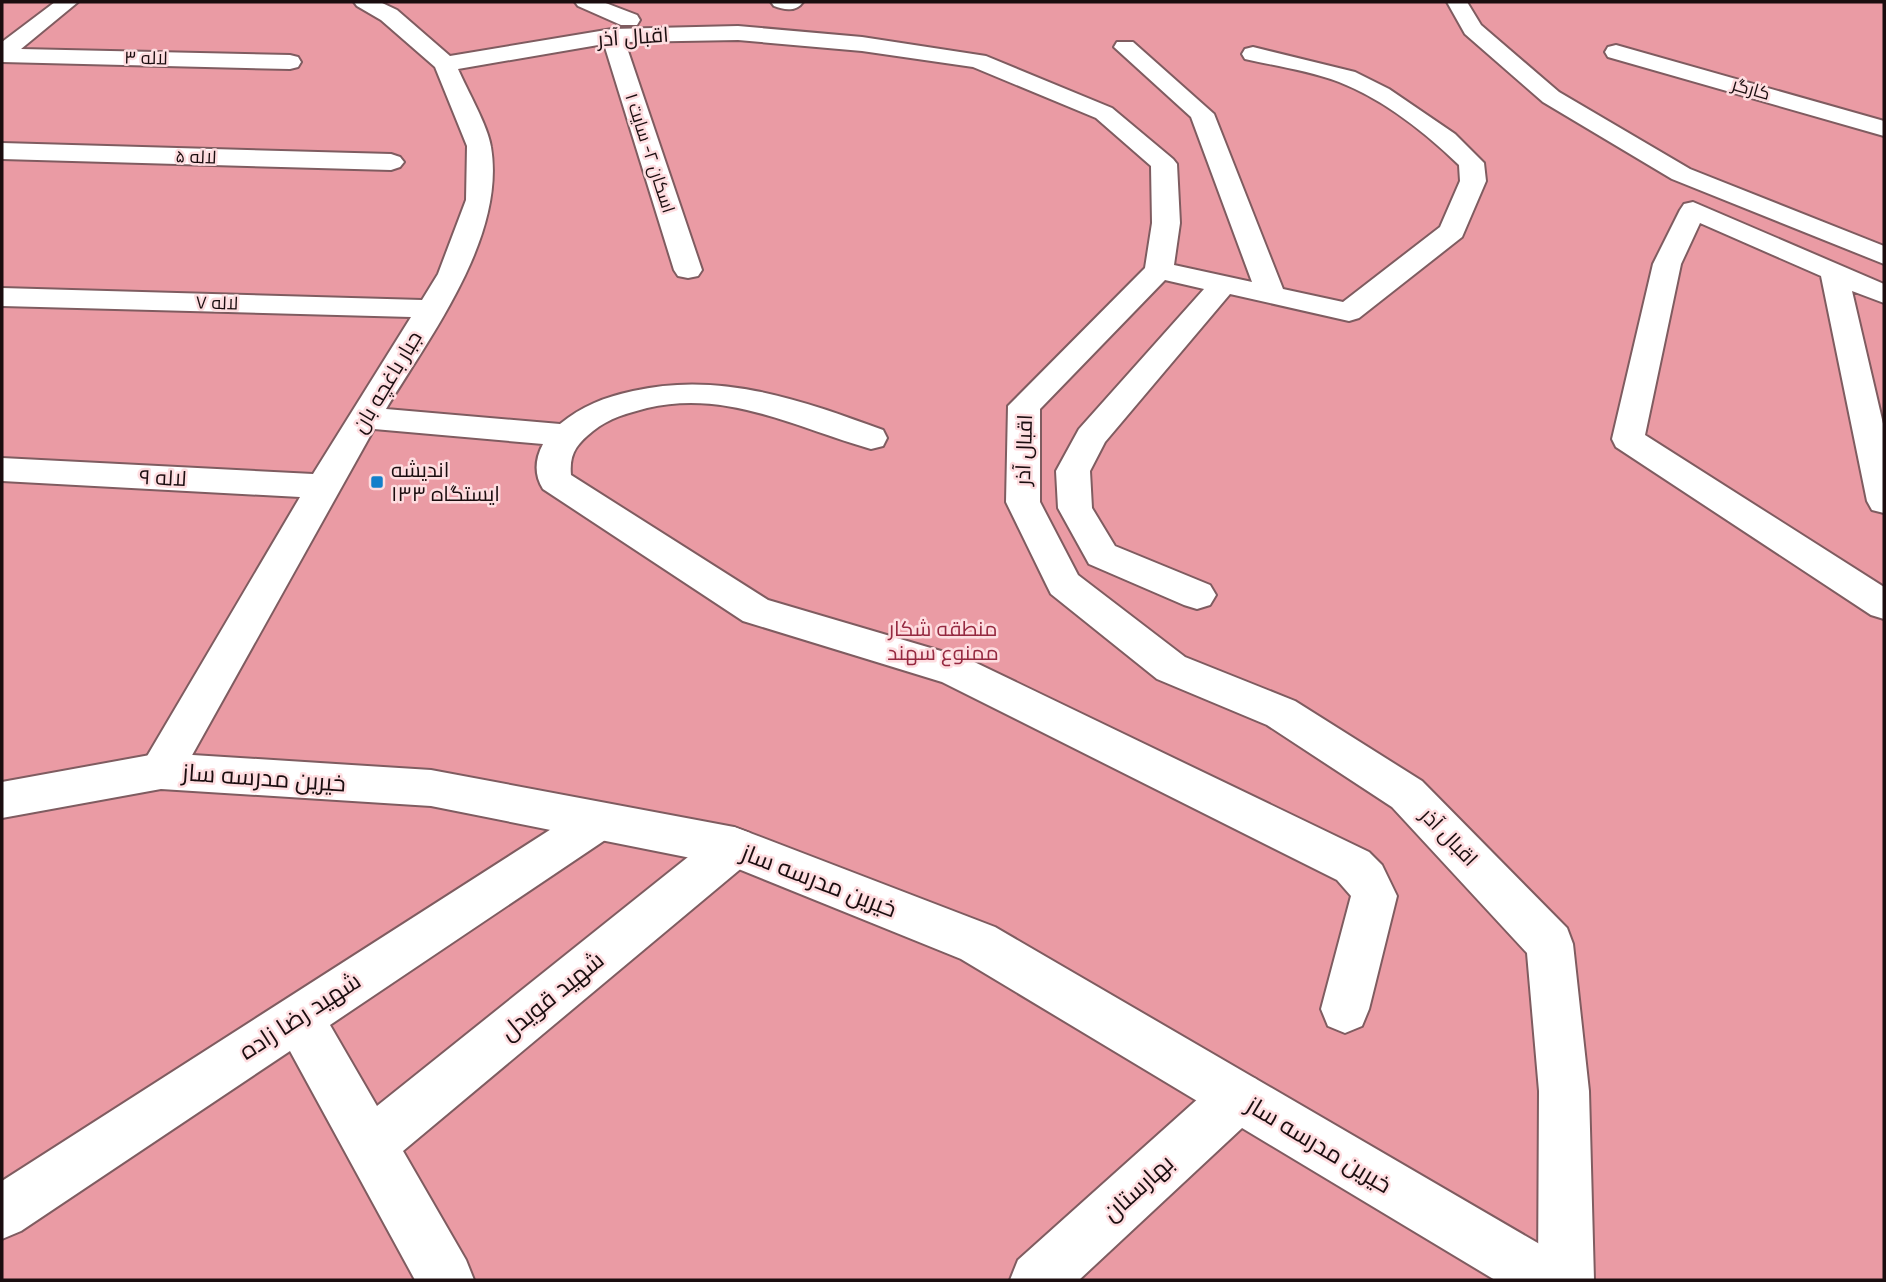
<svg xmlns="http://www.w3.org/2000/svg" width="1886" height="1282" font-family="Figtree,Cairo,sans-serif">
<rect width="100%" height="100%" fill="#fedde0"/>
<!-- green -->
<path fill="#ea9ba4" d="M2 2H1884V1280H2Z"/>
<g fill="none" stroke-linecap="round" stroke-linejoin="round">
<defs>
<path id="street" d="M55 2H78L21 49 290 55 298 57 301 62 298 67 290 69 2 62V42Z
M354 2H380L397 10 450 56 612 29 738 26 862 37 986 56 1112 108 1173 159 1177 164 1180 223 1174 265 1252 282 1191 117 1114 47 1117 42H1133L1214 114 1283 289 1343 302 1440 227 1460 181 1459 165C1426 133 1383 99 1339 82 1310 71 1276 66 1245 59L1242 54 1245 49 1253 47 1355 72 1389 89 1455 134 1484 163 1486 181 1462 237 1359 318 1349 321 1230 294 1105 442 1090 471 1092 508 1115 546 1210 585 1216 595 1210 605 1197 609 1184 605 1089 564 1058 508 1056 471 1079 429 1204 289 1165 280 1040 409V502L1078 575 1185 657 1295 701 1422 781 1567 928 1573 944 1589 1091 1594 1280H1538L1539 1091 1527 953 1392 807 1267 725 1157 679 1051 594 1046 584 1006 502 1008 406 1145 268 1152 223 1151 166 1096 118 973 67 862 51 738 40 625 42 702 270 698 276 688 278 678 276 674 270 604 44 458 69C467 90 488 126 491 147 506 237 430 336 386 409L560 424C582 406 605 397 633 391 720 371 801 400 883 430L887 438 883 446 871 449C796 428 727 389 647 408 628 413 609 418 593 431 577 444 569 453 571 475L768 600 968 659 1369 852 1382 865 1397 896 1369 1009 1362 1026 1345 1033 1328 1026 1321 1009 1351 896 1337 880 942 682 743 621 543 489C534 475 535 459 543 444L374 429 176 784 161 789 146 784 140 771 146 758 300 497 2 481V458L313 474 411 317 2 306V288L422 300 438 274 466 200 467 146 435 67 381 20 357 6Z
M575 2H603L637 15 640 20 637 25H621L578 6Z
M771 2H803C796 12 784 10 774 6Z
M1447 2H1467L1481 25 1559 92 1690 169 1884 246V264L1672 179 1543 102 1465 34Z
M1616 45 1884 121V136L1608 57 1605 52 1608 47Z
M2 143 391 154 400 157 404 162 400 167 391 170 2 159Z
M1693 202 1884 284V303L1852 291 1884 428V513L1872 510 1867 501 1821 276 1700 223 1681 264 1645 435 1884 587V619L1871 615 1616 447 1612 439 1653 264 1680 210 1684 204Z
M599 802 614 808 621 821 614 834 330 1025 377 1106 718 833 734 827 750 833 756 847 750 861 403 1151 466 1260 474 1280H415L290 1051 21 1231 2 1239V1181L584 808Z
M1238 1071 1256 1079 1264 1097 1256 1115 1079 1280H1010L1018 1260 1220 1079Z"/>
<path id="secondary" d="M161 753 431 770 734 827 750 833 995 927 1567 1260 1575 1280H1495L961 959 731 866 431 806 161 789 2 818V782Z"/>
</defs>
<!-- street casing -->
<use href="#street" stroke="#7f5c60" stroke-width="4"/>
<!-- secondary casing -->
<use href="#secondary" stroke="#7f5c60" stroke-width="4"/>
<!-- street -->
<use href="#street" fill="#fff" fill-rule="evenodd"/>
<!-- secondary -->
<use href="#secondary" fill="#fff" fill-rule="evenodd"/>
</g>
<!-- markers -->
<rect fill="#137fca" stroke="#fedde0" stroke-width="2.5" x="370" y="475" width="14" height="14" rx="3.5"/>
<g text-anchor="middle" stroke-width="5" stroke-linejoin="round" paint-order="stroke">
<!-- far-street labels -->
<g font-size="18" fill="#1a0d0f" stroke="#fedde0">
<text transform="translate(146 58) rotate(1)" y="6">لاله ۳</text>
<text transform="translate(1751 89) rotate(16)" y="6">کارگر</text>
<text transform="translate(650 153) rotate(72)" y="6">اسکان ۲- سایت ۱</text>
<text transform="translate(196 157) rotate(2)" y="6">لاله ۵</text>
<text transform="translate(217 303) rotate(2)" y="6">لاله ۷</text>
</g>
<!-- street labels -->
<g font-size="21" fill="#1a0d0f" stroke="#fedde0">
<text transform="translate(633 37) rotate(-4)" y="7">اقبال آذر</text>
<text transform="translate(387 382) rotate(-59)" y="7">جبار باغچه بان</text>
<text transform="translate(1024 450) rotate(-88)" y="7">اقبال آذر</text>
<text transform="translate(163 478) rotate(3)" y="7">لاله ۹</text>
<text transform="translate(1449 837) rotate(46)" y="7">اقبال آذر</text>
</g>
<!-- poi labels -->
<g font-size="21" fill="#1a0d0f" stroke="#fedde0" text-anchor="start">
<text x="391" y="477">اندیشه<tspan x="391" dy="24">ایستگاه ۱۳۳</tspan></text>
</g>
<!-- park labels -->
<g font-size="21" fill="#952940" stroke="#fedde0">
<text x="943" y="636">منطقه شکار<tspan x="943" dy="24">ممنوع سهند</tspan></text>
</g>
<!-- near-street labels -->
<g font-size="24" fill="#1a0d0f" stroke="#fedde0">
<text transform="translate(264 778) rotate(4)" y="8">خیرین مدرسه ساز</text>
<text transform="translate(819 881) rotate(21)" y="8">خیرین مدرسه ساز</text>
<text transform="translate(552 996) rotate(-39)" y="8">شهید قویدل</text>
<text transform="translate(300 1016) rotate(-33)" y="8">شهید رضا زاده</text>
<text transform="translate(1319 1145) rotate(31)" y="8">خیرین مدرسه ساز</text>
<text transform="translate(1138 1188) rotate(-42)" y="8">بهارستان</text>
</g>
</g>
<!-- border -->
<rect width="1886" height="1282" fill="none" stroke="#1a0d0f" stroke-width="7"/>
</svg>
